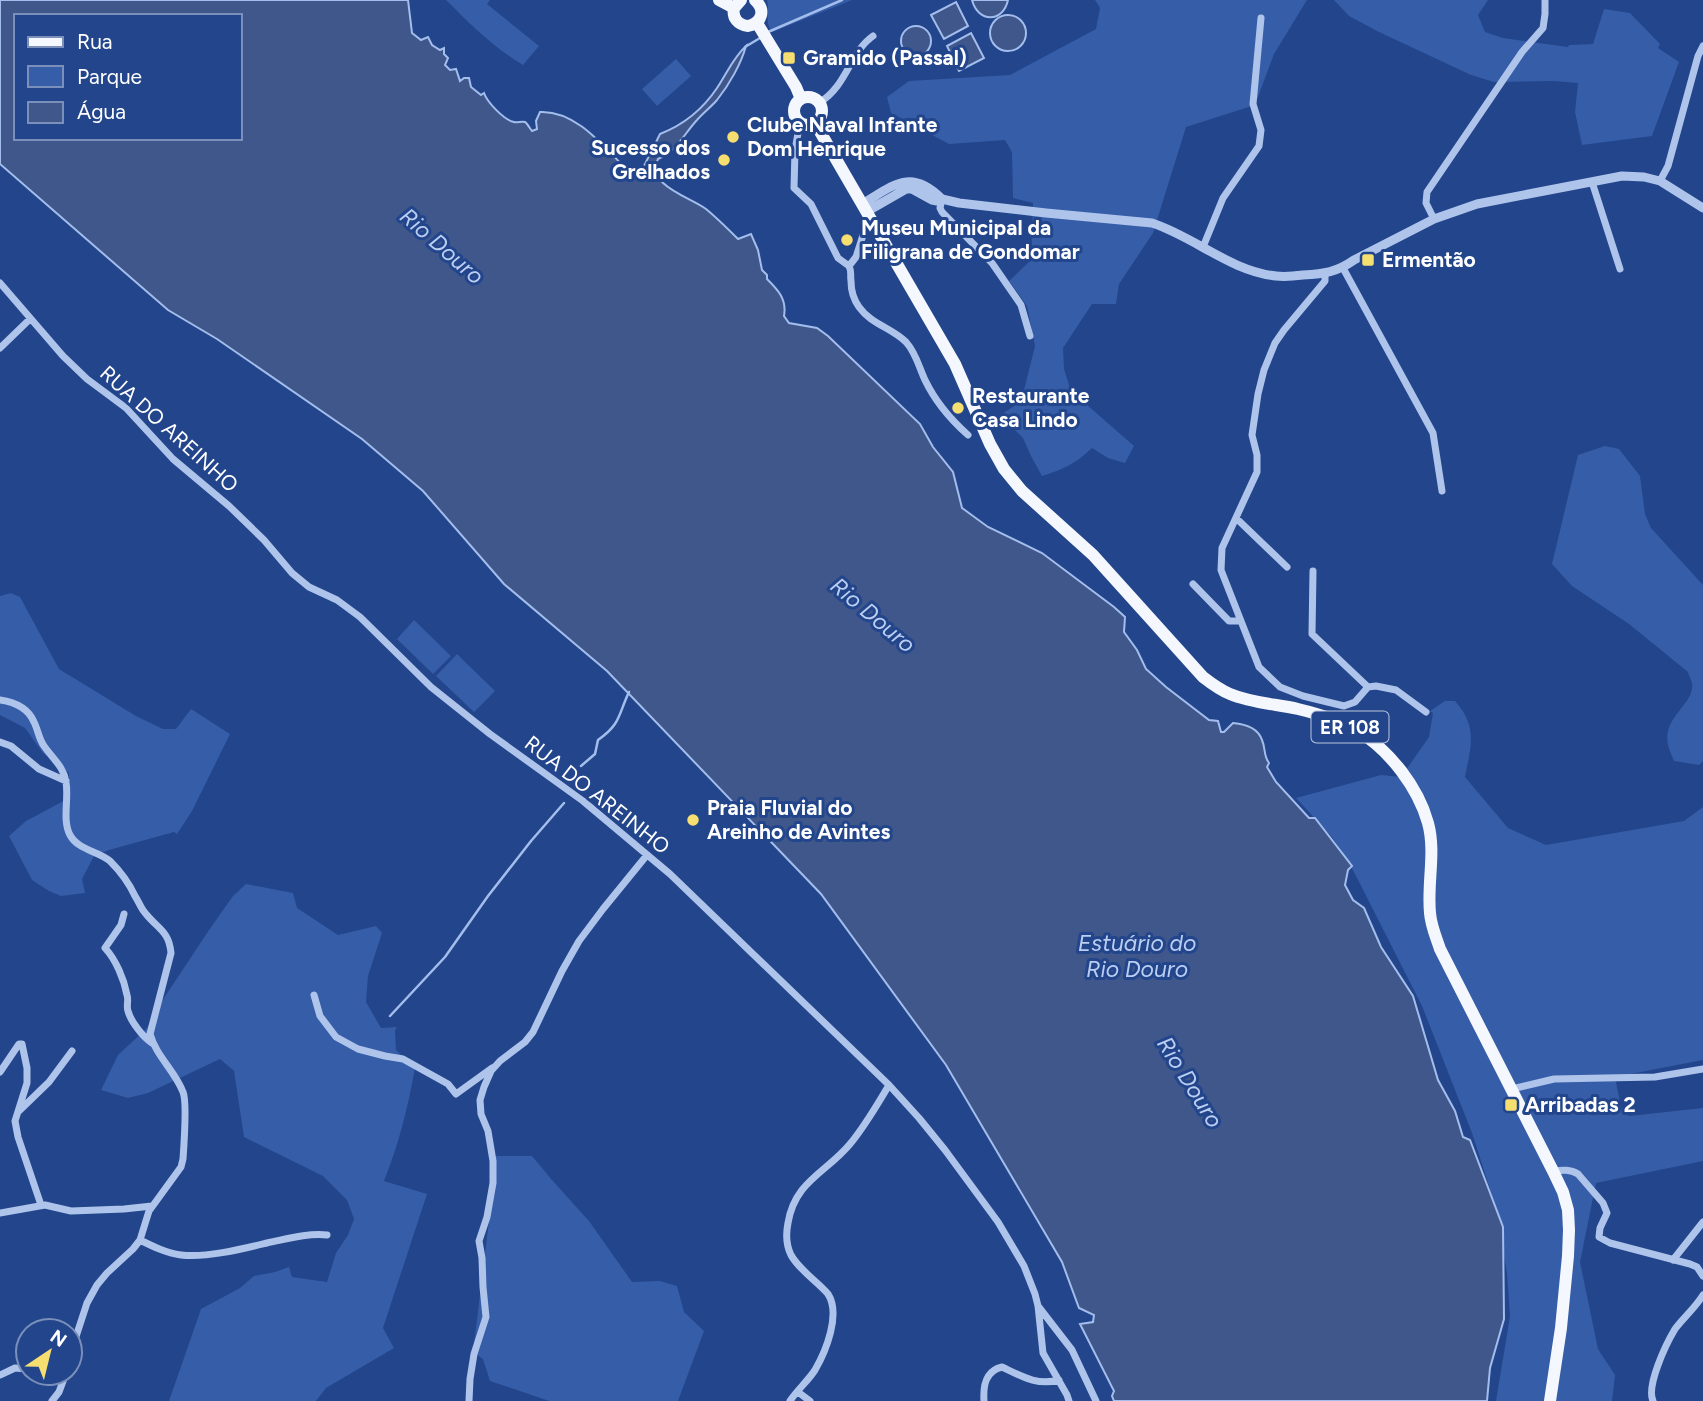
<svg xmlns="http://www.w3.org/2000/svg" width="1703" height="1401" font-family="Figtree,sans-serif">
<rect width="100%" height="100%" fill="#22458b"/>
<!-- green -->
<path fill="#365da8" d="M446 0H490L487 4 539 46 523 65C494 48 470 24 446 0Z
M767 0H852L772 32C764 22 770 12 767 0Z
M1095 0H1307L1274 54 1255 105 1186 127 1153 233 1119 284 1116 304H1092L1063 348 1064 369 1071 391 1134 446 1125 463 1108 458 1092 448C1075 464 1064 469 1042 476L1031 456 1023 438 1000 415 1021 402 1035 346 1027 306 1009 281 1031 260 1033 203 1013 198 1012 152 1005 140 949 144 891 113 887 97 909 81 1010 75 1096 29 1100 8Z
M1334 0H1488L1478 15 1485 32 1503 38 1568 47 1569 45 1593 44 1604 9 1630 13 1660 44 1658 48 1679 62 1652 136 1582 145 1575 112 1578 83 1554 81 1494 82 1471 75 1379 32 1349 16Z
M676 59 691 76 657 106 642 89Z
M1605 446 1619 449 1640 476 1645 514 1651 528 1703 585V761L1699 765 1674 761C1672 756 1669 750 1668 745 1662 716 1695 705 1692 683 1692 682 1688 673 1688 672L1629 624 1572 586 1552 564 1578 455Z
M11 593 20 597 59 669 136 716 163 729H176L191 709 230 734 192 811 177 834 174 832 109 850 94 856 82 879 85 893 61 896 49 891 32 880 9 836 26 821 69 798V773L43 753 25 728 0 715V596Z
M414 620 451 656 433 674 397 639Z
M457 654 495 691 474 712 436 676Z
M1445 701H1455C1478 726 1471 747 1465 777L1508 828 1546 845 1684 821 1703 807V1060L1615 1077 1621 1107 1629 1116 1703 1108V1161L1596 1183 1580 1262 1598 1349 1615 1375 1612 1401H1496L1510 1316 1507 1273 1497 1211 1472 1133 1422 1006 1354 872 1332 837 1296 798 1381 775 1401 777 1429 737 1433 713 1430 711Z
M246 884 293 893 297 908 338 935 376 926 382 933 368 976 366 1002 381 1028 397 1027 395 1030 396 1050 415 1068C408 1107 399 1144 384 1181L427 1194 383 1328 394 1348 326 1388 316 1401H169L201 1309 240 1288 254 1276 275 1272 289 1267 292 1277 327 1282 336 1253 348 1235 354 1219 347 1200 323 1176 244 1137 234 1071 220 1059 148 1093 128 1098 101 1090 118 1055 147 1028 158 1007 209 930 233 896Z
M495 1156H532L552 1180 589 1221 632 1282 660 1281 677 1286 684 1312 704 1331 678 1401H549L490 1381 483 1359 473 1352 496 1164Z"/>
<!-- water -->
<path fill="#3f578b" stroke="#a3bdec" stroke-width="2" fill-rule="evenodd" d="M0 0H408L412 33 421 40 428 37 432 45 440 50 444 48V54L448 58 445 65 450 70 456 69 460 81 464 78H469L471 87 481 95 484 93C487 102 504 120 514 122 517 123 522 121 525 122 527 123 531 130 532 131L537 129 536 121 540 112C578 110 607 151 632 175L636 177 642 170 660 134C683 125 703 109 717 88 727 73 733 58 746 46 741 64 729 85 717 100 711 107 703 113 697 120 684 134 676 152 658 159 645 185 690 197 706 209 717 218 728 229 738 239L751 234 758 250 762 270 767 275V279C778 290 787 299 784 316L789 323 817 328 828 336 920 424 933 447 953 472 962 508 988 527 1042 553 1114 607 1125 617 1124 632 1137 650 1146 669 1166 687 1209 720 1218 721 1221 732H1224L1233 723C1245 724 1258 728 1262 740 1266 749 1263 755 1269 763L1267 767 1276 782 1309 818H1315L1352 866 1348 870 1345 885 1353 900 1364 908 1381 947 1413 996 1438 1080 1455 1111 1463 1137 1470 1140 1503 1227 1504 1319 1490 1368 1487 1401H1114L1112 1396 1114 1391 1080 1324 1093 1322 1094 1315 1079 1308 1062 1262 946 1065 821 894 607 671 504 584 423 491 362 439 217 339 168 310 0 164ZM16 16H240V138H16Z
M972 0H1008C1003 23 978 23 972 0Z
M956 2 968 26 944 39 931 15Z
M990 33a18 18 0 1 1 36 0a18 18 0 1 1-36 0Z
M901 41a15 15 0 1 1 30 0a15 15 0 1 1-30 0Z
M971 33 984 58 959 71 947 46Z"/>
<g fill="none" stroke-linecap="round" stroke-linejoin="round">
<!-- stream -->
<path stroke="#a3bdec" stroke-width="2.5" d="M768 32 842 0
M745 47 760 38
M581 766 595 754 598 740C621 724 618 715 629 692
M390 1016 445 957 488 896 531 841 564 803"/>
<!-- minor -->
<path stroke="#afc4eb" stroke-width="7" d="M819 103C848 85 849 53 873 36
M800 122 795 150 794 188 811 204 838 258 849 266
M1660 181 1668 166 1698 56 1703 46
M1592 182 1620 269
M942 199 940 208 942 212 992 263 1021 305 1030 336
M1434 219 1426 203 1427 192 1522 52 1543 28 1545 14V0
M1203 247 1223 198 1259 146 1261 130 1253 104 1261 18
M849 266C852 272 850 275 851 281 851 290 854 300 859 307 871 324 892 328 906 342 916 353 919 367 925 380 936 403 950 419 968 435
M849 266 856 257 865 229
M1343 268 1433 433 1442 491
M1325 274V281L1284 330 1275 343 1264 370 1258 394 1252 435 1257 455V472L1222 548 1221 570 1259 667 1280 687 1303 696 1344 706 1355 702 1368 687 1376 686 1396 690 1426 712
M0 283 63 356 87 379 126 408 173 459 229 506 264 540 292 573 309 587 337 600 360 617 431 687 490 734 583 801 670 874 889 1085 919 1118 945 1150 998 1222 1024 1266 1035 1294 1038 1306 1072 1350 1096 1401
M0 348 30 319
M1236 518 1287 567
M1313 571 1312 634 1368 687
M1193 584 1229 621H1241
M0 700C14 702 28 708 34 722 38 730 39 739 44 746 53 759 64 767 66 782 69 799 62 820 70 835 78 850 98 851 110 861 120 871 129 883 135 896 139 902 141 909 146 914 158 929 169 931 171 953L150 1034C156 1056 175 1071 183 1092 187 1101 184 1145 183 1159L181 1167 149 1211 140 1240 133 1249 107 1273 97 1285 87 1303 70 1355
M0 742 11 746 39 769 66 781
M124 914 121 925 105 948C116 960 124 979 127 995 129 1000 126 1006 128 1011 131 1022 143 1037 152 1043
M314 995 320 1016 336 1037 358 1049 385 1056 403 1059 448 1084 456 1094 492 1068
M0 1072 19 1044H22L27 1068V1083L15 1121 18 1137 41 1205
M1512 1089 1554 1079 1655 1077 1703 1069
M19 1111 49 1082 72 1051
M1553 1171C1562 1170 1570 1169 1578 1174L1603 1203 1607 1213 1600 1228 1599 1237 1610 1243 1690 1264 1697 1267 1703 1276
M0 1213 45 1205 71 1211 124 1209 152 1206
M140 1240C152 1246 166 1253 181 1255 206 1258 242 1249 267 1243 287 1239 307 1233 327 1235
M1673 1260 1703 1222
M1038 1306 1043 1353 1067 1395 1069 1401
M0 1375 15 1368 28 1369
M798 1392 810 1401
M52 1401 59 1392 66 1373
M469 1401 470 1379 474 1354 486 1317 483 1287 482 1258 479 1241 487 1217 493 1183V1161L488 1131 481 1114 480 1100 484 1087 491 1071 500 1061 525 1042 533 1032 562 971 579 941 603 909 647 855
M790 1401C797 1390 808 1381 815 1370 826 1351 841 1314 828 1294 817 1281 799 1270 791 1255 786 1245 786 1233 788 1223 795 1181 826 1173 850 1144 865 1126 877 1105 889 1085
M984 1401C983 1386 985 1371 1002 1367 1021 1376 1037 1386 1059 1380
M1653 1401C1646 1386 1666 1344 1675 1329 1684 1317 1695 1308 1703 1295"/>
<!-- tertiary -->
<path stroke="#afc4eb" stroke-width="9" d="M862 204C893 186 910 167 942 199
M866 212 906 189H912L932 200 937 201 942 199 959 203 1046 213 1152 223C1195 237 1230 271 1276 276 1285 277 1295 276 1303 275 1324 274 1337 272 1354 260L1434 219 1477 204 1622 176 1644 177 1660 181 1703 208"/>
<!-- primary -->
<path stroke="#f4f7fe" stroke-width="12" d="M719 0 734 8
M741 0 734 8C732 18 738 25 748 26 762 23 766 10 755 0
M757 23 796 87 801 99
M794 111a14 14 0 1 1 28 0a14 14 0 1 1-28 0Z
M815 123 955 364 990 444 1004 469 1022 491 1093 555 1203 677C1212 684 1220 690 1230 694 1251 703 1276 704 1298 709 1319 714 1340 720 1358 731 1390 751 1418 787 1428 823 1436 852 1427 883 1430 913 1431 926 1436 937 1440 949L1553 1171 1563 1192 1568 1210 1569 1230 1568 1256 1561 1328 1550 1401"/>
</g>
<!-- markers -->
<g fill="#f7de71" stroke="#22458b" stroke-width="2.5">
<rect x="782" y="51" width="14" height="14" rx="3.5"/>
<circle cx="733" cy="137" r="7"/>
<circle cx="724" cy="160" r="7"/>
<circle cx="847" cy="240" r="7"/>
<rect x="1361" y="253" width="14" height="14" rx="3.5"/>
<circle cx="958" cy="408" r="7"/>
<circle cx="693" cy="820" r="7"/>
<rect x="1504" y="1098" width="14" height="14" rx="3.5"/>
</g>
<g text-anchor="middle" stroke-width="6" stroke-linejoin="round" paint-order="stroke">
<!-- shield labels -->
<rect fill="#22458b" stroke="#bdc7dc" stroke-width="2" x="1311.5" y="711.5" width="77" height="31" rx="5"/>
<g font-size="19" font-weight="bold" fill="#fff">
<text x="1350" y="734">ER 108</text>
</g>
<!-- poi labels -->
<g font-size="21" font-weight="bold" fill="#fff" stroke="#22458b" text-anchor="start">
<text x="803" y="65">Gramido (Passal)</text>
<text x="747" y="132">Clube Naval Infante<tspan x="747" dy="24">Dom Henrique</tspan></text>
<text x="710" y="155" text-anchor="end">Sucesso dos<tspan x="710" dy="24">Grelhados</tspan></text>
<text x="861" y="235">Museu Municipal da<tspan x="861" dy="24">Filigrana de Gondomar</tspan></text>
<text x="1382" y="267">Ermentão</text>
<text x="972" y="403">Restaurante<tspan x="972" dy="24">Casa Lindo</tspan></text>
<text x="707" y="815">Praia Fluvial do<tspan x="707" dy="24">Areinho de Avintes</tspan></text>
<text x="1525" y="1112">Arribadas 2</text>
</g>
<!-- street labels -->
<g font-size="21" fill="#fff" stroke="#22458b">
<text transform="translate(169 429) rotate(42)" y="7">RUA DO AREINHO</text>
<text transform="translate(597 795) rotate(38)" y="7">RUA DO AREINHO</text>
</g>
<!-- water labels -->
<g font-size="23" font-style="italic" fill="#bbcef2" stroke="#22458b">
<text transform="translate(442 246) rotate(41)" y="8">Rio Douro</text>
<text transform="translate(873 615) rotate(40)" y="8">Rio Douro</text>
<text x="1137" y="951">Estuário do<tspan x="1137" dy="26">Rio Douro</tspan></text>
<text transform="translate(1190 1082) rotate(58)" y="8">Rio Douro</text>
</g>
</g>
<!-- legend -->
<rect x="14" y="14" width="228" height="126" fill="#22458b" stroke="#7a8fb9" stroke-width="2"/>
<rect x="28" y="37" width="35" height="10" fill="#f4f7fe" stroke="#7a8fb9" stroke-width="2"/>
<text x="77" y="49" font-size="21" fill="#ffffff">Rua</text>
<rect x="28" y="66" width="35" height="21" fill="#365da8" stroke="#7a8fb9" stroke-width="2"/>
<text x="77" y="84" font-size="21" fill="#ffffff">Parque</text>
<rect x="28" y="102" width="35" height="21" fill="#3f578b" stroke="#7a8fb9" stroke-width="2"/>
<text x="77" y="119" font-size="21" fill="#ffffff">Água</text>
<!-- north arrow -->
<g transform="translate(49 1352) rotate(35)"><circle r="33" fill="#22458b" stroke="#7a8fb9" stroke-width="2"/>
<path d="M0-5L12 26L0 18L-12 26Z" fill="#f7de71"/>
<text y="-10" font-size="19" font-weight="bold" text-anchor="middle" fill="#ffffff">N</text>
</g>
</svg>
